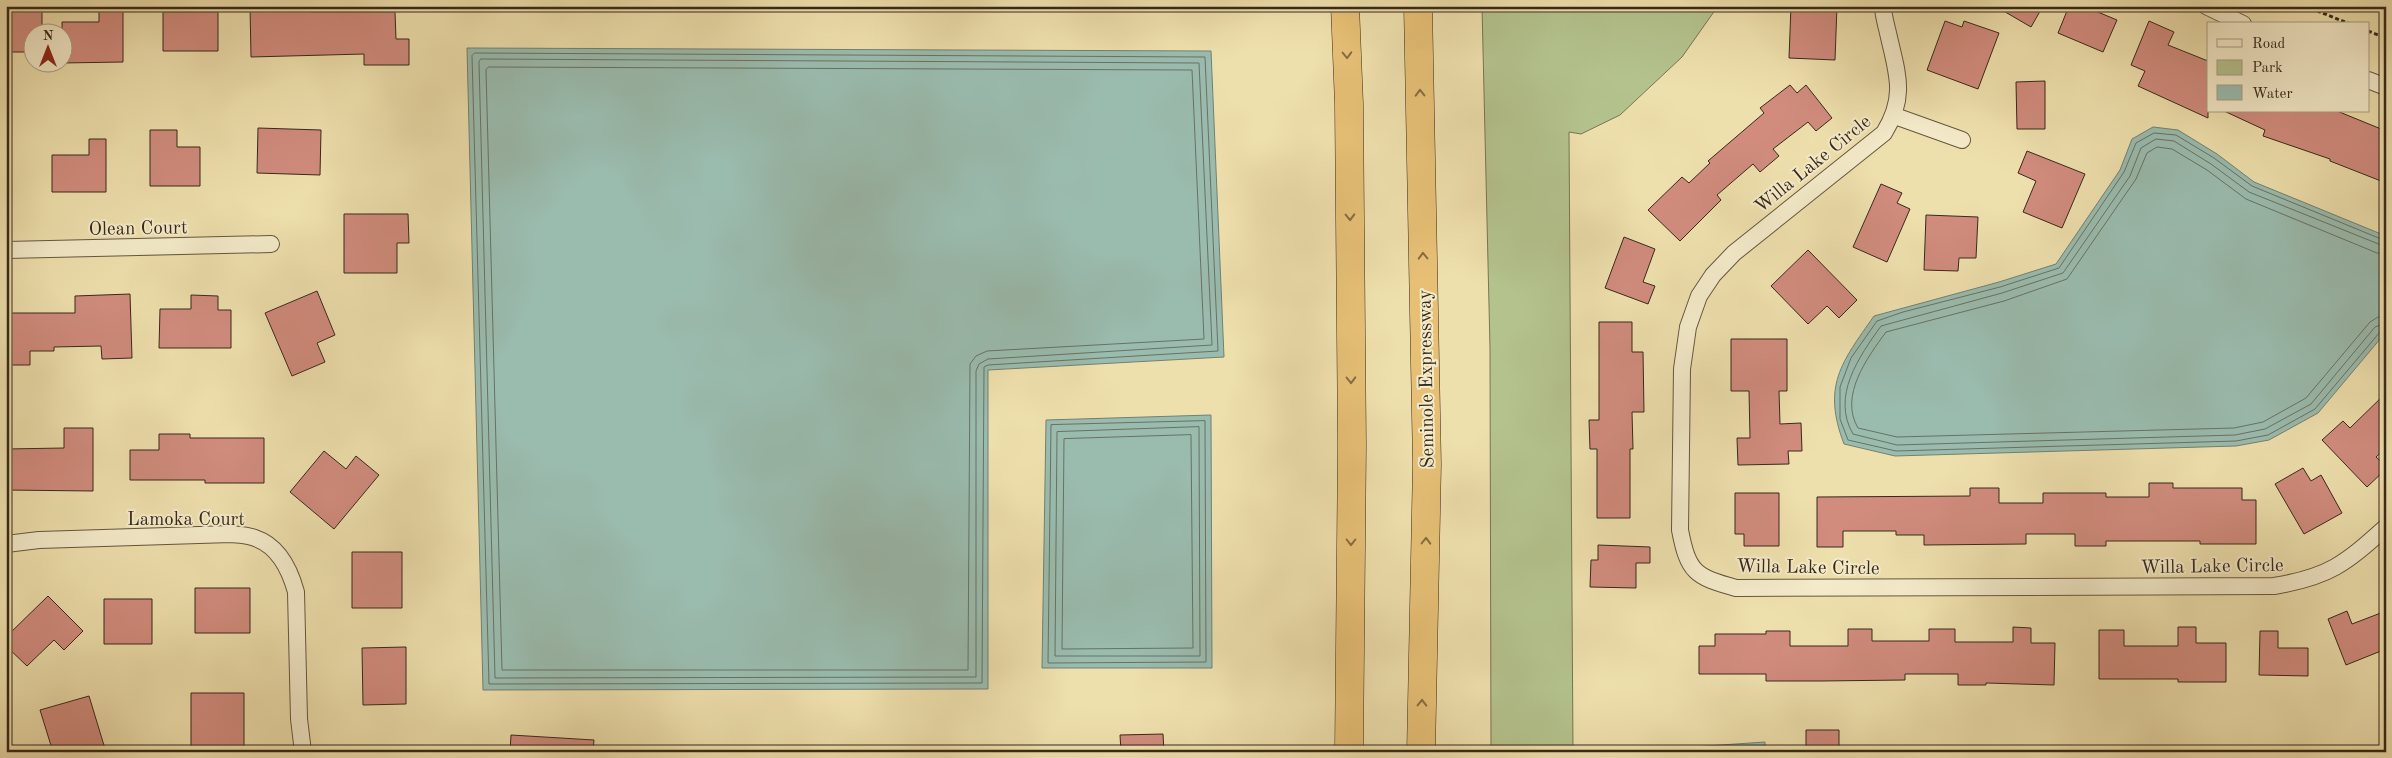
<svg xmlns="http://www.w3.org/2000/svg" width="2392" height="758" font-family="'Old Standard TT',serif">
<rect width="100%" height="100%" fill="#eee0ad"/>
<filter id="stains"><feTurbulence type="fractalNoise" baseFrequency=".004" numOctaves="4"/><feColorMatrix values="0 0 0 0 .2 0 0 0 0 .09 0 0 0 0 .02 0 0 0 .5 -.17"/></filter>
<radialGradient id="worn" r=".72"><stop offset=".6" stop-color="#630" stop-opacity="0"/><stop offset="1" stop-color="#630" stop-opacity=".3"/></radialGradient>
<!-- green -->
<path fill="#b4c38e" stroke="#767654" d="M1482 6H1718L1682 57 1620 115 1581 134 1569 132 1573 752H1491L1490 348Z"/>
<!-- water -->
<path fill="#9abcaf" stroke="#728173" d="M467 48 1211 51 1224 357 988 370V689L483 690Z
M2153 127 2178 130 2217 154 2254 182 2386 236V332L2318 413 2269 440 2236 446 1895 456 1844 444C1822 386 1841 363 1874 316L1999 282 2056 264 2120 170 2132 139Z
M1211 415 1212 668H1042L1046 420Z
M1765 742V752H1649L1648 750Z"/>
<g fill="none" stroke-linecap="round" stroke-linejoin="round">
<!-- shore -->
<path stroke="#687264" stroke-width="1" d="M475 53 1205 57 1218 351 988 365 984 367 982 683 489 684 472 56Z
M481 59 1199 63 1212 345 988 359 979 364 976 371V677L495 678 479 62Z
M489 67 1192 70 1204 339 987 351 976 356 970 364 968 670H502L486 70Z
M2386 241 2252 186 2214 158 2176 135 2154 133 2136 143 2124 172 2059 268 2000 287 1903 312 1877 321 1851 358 1840 387V419L1848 440 1896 451 2236 441 2268 435 2315 409 2380 332 2386 330
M2386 247 2249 192 2211 164 2174 141 2156 139 2141 148 2130 176 2063 273 2002 293 1881 326C1859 357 1831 396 1853 434L1897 445 2235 435 2265 429 2311 404 2375 327 2386 323
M2386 254 2377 253 2246 199 2207 170 2172 149 2157 147 2147 153 2136 179 2067 279 2004 301 1886 332C1867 358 1839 396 1858 428L1897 437 2234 428 2263 422 2306 398 2370 322 2378 317 2386 316
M1205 421 1206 662 1048 663 1051 425Z
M1199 427 1200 656H1055L1057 432Z
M1191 435 1193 648 1062 649 1064 439Z
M1696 752 1758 748 1760 752"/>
</g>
<!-- building -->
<path fill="#d18c7e" stroke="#37291a" d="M250 6H311V12H395L396 39H409V65H364V54L251 57Z
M1791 6H1837L1835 60 1789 58Z
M1995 6H2043L2031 27Z
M2069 6H2095L2093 10 2117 20 2103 52 2058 33Z
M99 7H123V62L62 63V22H99Z
M6 8 42 9V32H32V52H6Z
M163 12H218V51H163Z
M1945 21 1962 27 1964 21 1999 33 1978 89 1927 70Z
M2149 21 2174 32 2168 45 2208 61V118L2138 86 2145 71 2131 65Z
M2045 81V129H2017L2016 82Z
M1790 85 1797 93 1806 85 1832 118 1816 131 1808 122 1773 149 1779 156 1760 172 1753 164 1717 195 1721 200 1680 241 1648 210 1682 177 1689 183 1710 163 1708 161 1764 113 1760 108Z
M2224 111H2337L2386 131V170L2381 181 2330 161V159L2263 136 2265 130Z
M258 128 321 130 320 175 257 173Z
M150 130H177V147H200V186H150Z
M89 139H106V192H52V155H89Z
M2027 151 2085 174 2062 228 2023 212 2036 181 2018 173Z
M1881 184 1902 193 1897 203 1910 209 1887 262 1853 247Z
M344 214H408L409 243H397V273H344Z
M1926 215 1978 217 1976 258H1959L1958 271 1924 270Z
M1624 237 1655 249 1643 282 1655 286 1648 304 1605 288Z
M1808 250 1857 300 1839 318 1827 306 1808 324 1771 286Z
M317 291 335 335 317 343 325 362 292 376 265 313Z
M130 294 132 358 102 359 101 346 54 347V351H30V365H6V313H75V296Z
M191 295 218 296V310H231V348H159L160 309H191Z
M1599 322H1632V352H1643L1644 412H1632L1633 449H1630V518H1597V449H1590L1589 420H1599Z
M1731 339H1787V391H1779L1780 424 1801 423 1802 451H1788L1789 464 1738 465 1737 438H1750L1749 391H1731Z
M2386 393V448L2376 457 2386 466V469L2367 487 2322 440 2343 421 2350 428Z
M64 428H93V491L6 490V449L64 448Z
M159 434H190V438H264V483H205V480H130V450H159Z
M324 451 346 469 356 456 379 475 334 529 290 492Z
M2303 468 2311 481 2321 475 2342 513 2304 534 2275 484Z
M2149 483H2173V488H2242V500H2256V544H2200V541H2106V546H2075V534H2026V544L1924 545V535H1896V531H1843V547H1817V497L1970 496V488H1999V503H2043V493H2106V497H2149Z
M1735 493H1779V546H1744V534H1735Z
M1598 545 1650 547V563H1636V588L1590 587 1591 560H1598Z
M352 552H402V608H352Z
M195 588H250V633H195Z
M48 596 83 631 64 650 54 640 27 666 6 646V637Z
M104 599H152V644H104Z
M2347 611 2352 624 2386 611V649L2346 665 2328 619Z
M2013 627 2031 628V643H2055L2054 685 1986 683V685H1958V674H1905V680L1821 681H1766V674H1699V646H1715V634H1766V631H1790V646H1848V629H1872V641H1929V629H1955V642H2013Z
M2178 627H2196V643H2226V682H2178V679H2099V630H2124V646H2178Z
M2260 631H2278V648H2308V676L2259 675Z
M406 647V704L363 705 362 648Z
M191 693H244V748H191Z
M89 696 106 752H53L40 710Z
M1806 730H1839V752H1806Z
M1163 734 1164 752H1121L1120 735Z
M511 735 594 740 593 752H510Z"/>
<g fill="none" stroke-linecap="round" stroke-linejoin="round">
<defs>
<path id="street" d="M1883 6C1883 15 1886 24 1888 33 1897 73 1907 96 1884 133L1734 253 1713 275 1699 296 1688 327 1682 369 1680 530C1688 572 1695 577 1736 588L2274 586C2329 577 2345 564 2386 527
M2206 6 2243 24
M2368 80 2386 87
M1895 116 1962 140
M6 250 271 244
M6 544 39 540 231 534C239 535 248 535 255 538 279 546 290 570 296 592L299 719 303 752"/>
<path id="highway" d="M1345 6 1349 104 1352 445 1349 752
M1418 6 1427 464 1421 752"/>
</defs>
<!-- street casing -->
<use href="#street" stroke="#65573f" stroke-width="18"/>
<!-- highway casing -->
<use href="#highway" stroke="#37291a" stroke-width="29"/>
<!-- path -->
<path stroke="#37291a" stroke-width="3" stroke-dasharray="4 2.5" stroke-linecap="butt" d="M2305 6 2350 24
M2368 31 2386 38"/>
<!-- street -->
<use href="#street" stroke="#f4ebca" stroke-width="16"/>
<!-- highway -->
<use href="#highway" stroke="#e7c076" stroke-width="28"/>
</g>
<!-- one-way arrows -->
<defs><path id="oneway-chevron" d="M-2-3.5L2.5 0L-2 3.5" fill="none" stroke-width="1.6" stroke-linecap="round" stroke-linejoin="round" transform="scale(1.25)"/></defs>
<g stroke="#866d43">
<use href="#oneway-chevron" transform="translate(1347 55) rotate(88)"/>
<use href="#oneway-chevron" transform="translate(1420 93) rotate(-91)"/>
<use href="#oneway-chevron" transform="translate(1350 217) rotate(89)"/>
<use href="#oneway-chevron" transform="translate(1423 256) rotate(-91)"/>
<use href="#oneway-chevron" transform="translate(1351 380) rotate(89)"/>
<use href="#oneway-chevron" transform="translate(1426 541) rotate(-89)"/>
<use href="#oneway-chevron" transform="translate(1351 542) rotate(90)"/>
<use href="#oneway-chevron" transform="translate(1422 703) rotate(-89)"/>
</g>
<g text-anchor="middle" stroke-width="4" stroke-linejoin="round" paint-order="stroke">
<!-- street labels -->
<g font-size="19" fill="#37291a" stroke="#f4ebca">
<text transform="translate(1812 163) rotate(-39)" y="7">Willa Lake Circle</text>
<text transform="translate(138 227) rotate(-1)" y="7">Olean Court</text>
<text transform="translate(1425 379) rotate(-91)" y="7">Seminole Expressway</text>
<text x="186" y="525">Lamoka Court</text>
<text transform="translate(2212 565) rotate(-1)" y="7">Willa Lake Circle</text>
<text transform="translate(1808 566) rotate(1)" y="7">Willa Lake Circle</text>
</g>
</g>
<!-- margin -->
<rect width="2392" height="758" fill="none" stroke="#eee0ad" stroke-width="25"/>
<rect x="8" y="8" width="2377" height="743" fill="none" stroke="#37291a" stroke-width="2.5"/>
<rect x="12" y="12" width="2367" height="733" fill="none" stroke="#37291a"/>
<!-- legend -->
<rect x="2207" y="22" width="162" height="90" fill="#f4ebca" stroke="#a89d84"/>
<rect x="2217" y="39" width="25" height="8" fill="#f4ebca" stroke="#a89d84"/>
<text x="2252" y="48" font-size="15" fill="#37291a">Road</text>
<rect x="2217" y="60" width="25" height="15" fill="#b4c38e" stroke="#a89d84"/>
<text x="2252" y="72" font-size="15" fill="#37291a">Park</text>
<rect x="2217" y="85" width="25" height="15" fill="#9abcaf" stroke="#a89d84"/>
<text x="2252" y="98" font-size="15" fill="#37291a">Water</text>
<!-- north arrow -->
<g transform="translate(48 48)"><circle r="24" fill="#f4ebca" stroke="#a89d84"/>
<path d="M0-4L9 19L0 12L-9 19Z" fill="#8f2418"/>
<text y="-8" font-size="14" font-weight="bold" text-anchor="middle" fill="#37291a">N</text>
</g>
<rect width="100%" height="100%" filter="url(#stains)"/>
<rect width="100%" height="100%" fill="url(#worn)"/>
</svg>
